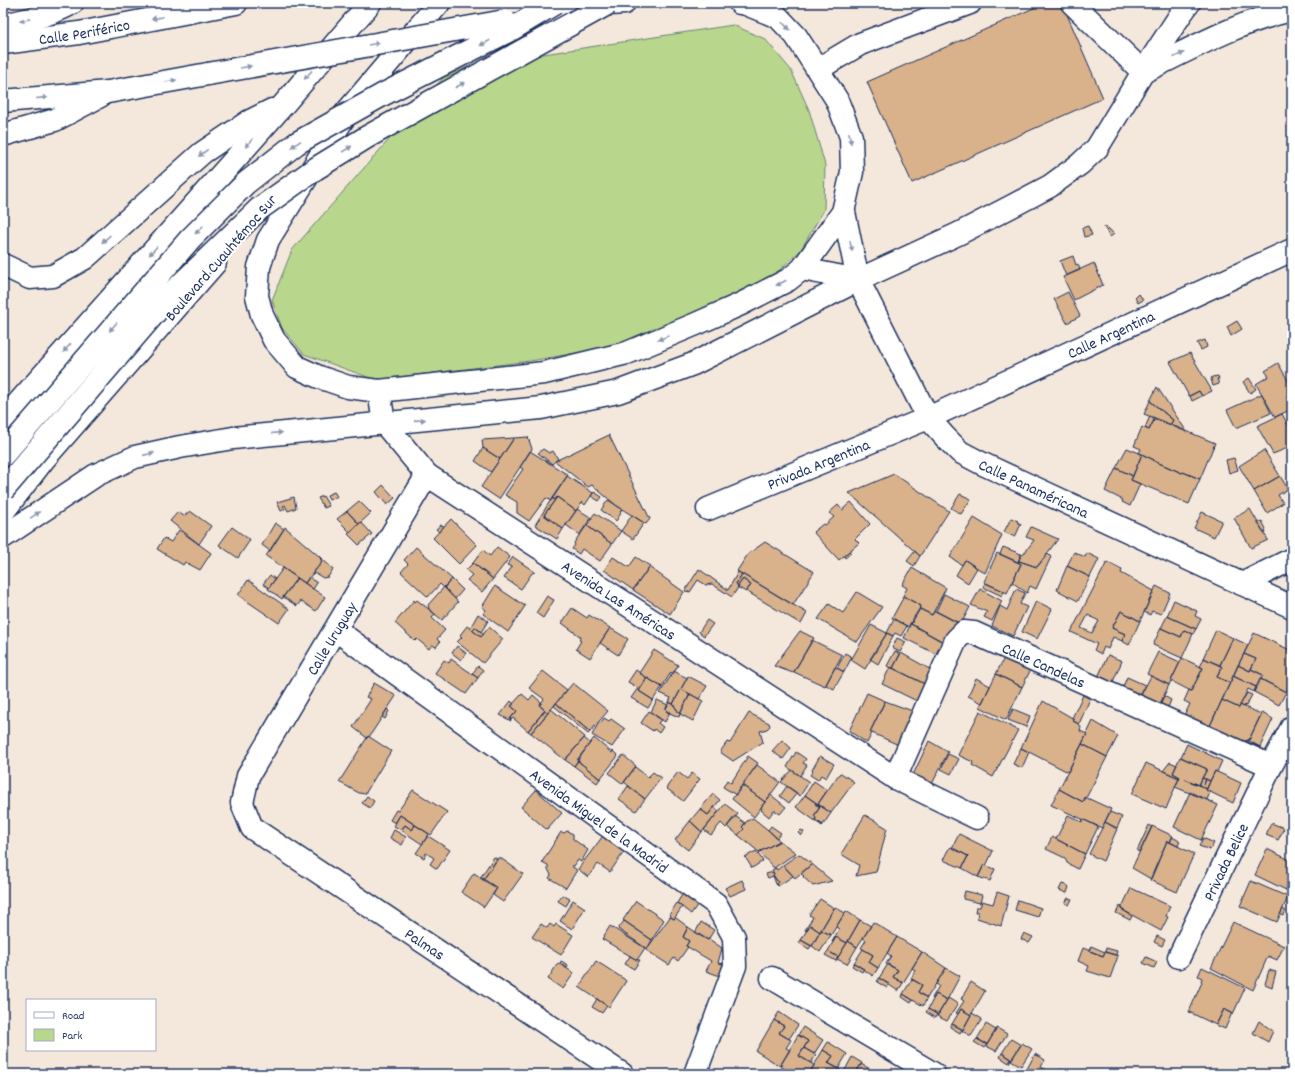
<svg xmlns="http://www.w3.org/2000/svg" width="1295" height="1077" font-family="Dekko,sans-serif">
<rect width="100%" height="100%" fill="#f4e8dc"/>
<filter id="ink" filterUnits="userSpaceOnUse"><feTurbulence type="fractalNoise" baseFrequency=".025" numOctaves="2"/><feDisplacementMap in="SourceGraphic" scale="8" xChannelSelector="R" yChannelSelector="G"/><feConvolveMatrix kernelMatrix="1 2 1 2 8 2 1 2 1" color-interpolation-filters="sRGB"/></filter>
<g filter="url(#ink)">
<!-- green -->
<path fill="#b9d68d" stroke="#6a8276" d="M733 25 765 39 791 70 809 110 825 165 824 210 800 251 772 277 658 330 605 348 530 361 376 380 304 354 282 328 272 300 292 250 443 78 472 65Z"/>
<!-- building -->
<path fill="#d9b18a" stroke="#1b2f5e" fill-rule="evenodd" d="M1045 3H1062L1103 98 912 183 867 82Z
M1088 226 1092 235 1084 237 1082 228Z
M1106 226 1114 234 1110 237 1104 227Z
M1073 256 1076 265 1078 264 1080 270 1066 276 1060 261Z
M1094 263 1103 285 1074 300 1063 277Z
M1068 292 1080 316 1067 323 1054 299Z
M1139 294 1143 300 1138 303 1135 298Z
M1237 321 1242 329 1231 336 1227 327Z
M1205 340 1207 347 1201 350 1197 343Z
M1190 353 1212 391 1202 396 1199 391 1189 396 1170 362Z
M1278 363 1290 384 1292 383V395L1286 398 1292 409 1275 417 1256 384 1269 376 1265 371Z
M1218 376 1219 379H1217L1219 384 1213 386 1211 379 1212 377Z
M1249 378 1256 389 1250 393 1243 382Z
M1157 387 1187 432 1170 425 1173 420 1150 401Z
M1199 391 1202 396 1192 401 1190 396Z
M1262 394 1271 413 1236 428 1227 410Z
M1150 401 1173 420 1170 425 1144 414Z
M1282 414 1292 432V446L1273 454 1257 426Z
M1150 416 1155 418 1149 430 1145 428Z
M1155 418 1215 443 1200 479 1183 472 1182 473 1154 461V460L1139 453 1141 449 1134 446 1142 427 1149 430Z
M609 435 650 519 646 524 617 506 592 485 588 487 555 461Z
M528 437 532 449 499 499 481 487 514 438Z
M514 438 500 459 483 448 482 440Z
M483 448 500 459 491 472 475 461Z
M1127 448 1142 454 1133 476 1116 468Z
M543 449 549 453 553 451 558 459 552 464 538 453Z
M1264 450 1280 476 1254 491 1239 466Z
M530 451 568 475 551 501 546 498 529 521 517 513V502L505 495 523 469 520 467Z
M1142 454 1154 460V461L1182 473 1183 472 1200 479 1189 504 1131 480Z
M1234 458 1238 470 1229 473 1226 460Z
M1116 468 1133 476 1131 480 1140 484 1130 506 1122 502 1123 500 1105 491Z
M894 474 949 511 920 556 849 493Z
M567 476 593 493 585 505 582 502 576 511 557 497 555 500 552 498Z
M1280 476 1288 489 1278 495 1283 503 1267 513 1254 491Z
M383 485 395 498 387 505 376 492Z
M334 492 335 493 337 497 329 500 327 495Z
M594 492 602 497 599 501 591 496Z
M960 494 971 499 961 514 951 508Z
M323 496 329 506 324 508 318 498Z
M294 497 296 508 288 511 285 505 283 506 285 509 281 511 277 502Z
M557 497 576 511 563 529 544 515Z
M552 498 555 500 544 515 563 529 557 539 535 525Z
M608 500 622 509 620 512 621 513 616 521 601 510Z
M359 501 371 513 359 524 347 511Z
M851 502 870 524 855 539 859 543 839 560 813 532 823 524 825 525 834 517 829 513 838 505 842 510Z
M577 509 592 518 580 535 566 525Z
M1250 509 1268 540 1251 548 1234 518Z
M190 511 211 526 199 544 170 521 178 512 184 516Z
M347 511 359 524 350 532 337 519Z
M1202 512 1222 521 1214 537 1194 528Z
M595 513 621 531 612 544 586 525Z
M632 515 644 523 633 539 621 531Z
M974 518 1002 535 985 573 965 560 962 565 950 557Z
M1011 518 1018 521 1017 522 1021 524 1015 537 1004 532Z
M451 519 477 545 459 564 433 538Z
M1262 521 1266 529 1265 530 1266 533 1265 534 1258 523Z
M361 522 372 534 359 545 348 534Z
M275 523 284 529 270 551 262 545Z
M441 525 444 526 439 532 436 529Z
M586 525 612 544 600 561 582 549 579 554 572 549 575 545 574 543Z
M232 527 250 540 238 558 219 545Z
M285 527 320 557 322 562 305 583 266 556Z
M1031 527 1058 539 1037 567 1019 561 1021 554 1023 555 1034 540 1026 537Z
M179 530 211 553 200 570 185 562 183 565 157 549 164 538 171 542Z
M765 542 814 572 793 605 737 571 748 554Z
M416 547 452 579 444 588 440 584 428 597 401 572 408 564 404 560Z
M497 547 510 557 493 579 473 563 483 550 490 556Z
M1003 547 1021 554 1018 562 1000 554Z
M849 551 851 553 845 558 844 556Z
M915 551 920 556 914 566 907 561Z
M1074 552 1085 557 1087 553 1099 559 1090 577 1067 566Z
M997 553 1021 564 1007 593 984 582Z
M1048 554 1051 557 1036 589 1030 586 1027 593 1012 582 1021 564 1018 562 1019 561 1037 567Z
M320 557 333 569 328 577 323 578 315 573 312 574 322 562Z
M513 557 535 572 532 573 521 589 504 578 512 567 507 565Z
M613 557 629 567 636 557 650 566 633 590 604 570Z
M965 560 977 568 968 583 956 575Z
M1107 562 1122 570 1121 573 1154 591 1140 621 1121 611 1112 628 1125 634 1122 641 1113 637 1108 649 1104 647 1101 654 1094 650 1097 644 1071 632ZM1088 615 1099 621 1092 633 1081 628Z
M473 563 493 579 482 592 467 580 472 575 466 570Z
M1067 566 1090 577 1078 601 1057 590Z
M649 567 684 592 670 614 633 590Z
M283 568 297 578 282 599 268 589Z
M912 568 946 588 932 615 920 609 921 606 903 596 907 588 902 585Z
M699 569 728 590 738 572 742 574 736 584 739 586 732 597 712 584 706 585 698 580 690 592 685 591Z
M742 574 807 613 801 624 746 591 751 585 743 579 738 586 736 584Z
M270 575 275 579 269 588 263 584Z
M309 577 317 583 313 589 305 583Z
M297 578 325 597 316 611 301 601 297 606 283 597Z
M452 579 463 590 455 599 444 587Z
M743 579 751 585 746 592 737 587Z
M248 580 289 609 279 623 238 595Z
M985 583 1004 591 1002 596 983 587Z
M495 586 525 606 508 632 483 614 486 610 482 607Z
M1156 586 1170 593 1161 614 1152 611 1150 615 1144 612Z
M444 587 458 602 442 620 429 609 428 605Z
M980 589 1002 601 992 621 984 617 987 612 971 605Z
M1016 589 1025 593 1020 604 1027 607 1013 636 992 626 1000 606 1007 610Z
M857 592 882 607 857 642 818 619 829 604 843 613Z
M944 594 970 607 961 624 936 611Z
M547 596 554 600 543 618 536 613Z
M903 596 921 606 908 627 892 618 903 598H902Z
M414 600 415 602 417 600 435 614 432 618 445 630 437 639 440 642 436 647 432 645 429 649 417 639 415 641 395 623Z
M1174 600 1197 611 1195 616 1201 619 1196 629 1167 616Z
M1036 601 1052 609 1037 639 1022 632Z
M572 608 587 618 589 615 610 628 590 658 576 649 581 641 579 640 581 637 562 623Z
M920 609 932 615 935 611 958 623 946 644 911 624Z
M1121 611 1140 621 1129 645 1122 641 1125 634 1112 628Z
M478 614 488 621 481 632 475 627 472 630 470 628Z
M1167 616 1196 629 1193 634 1184 630 1181 637 1161 628Z
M894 619 907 626 901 636 895 633 893 636 887 633Z
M707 620 713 624 704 636 699 632Z
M912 621H913L911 624 942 641 936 654 904 638Z
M871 625 887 633 865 669 851 660Z
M467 626 481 637 489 627 503 639 483 663 457 642 462 637 460 635Z
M475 627 484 634 481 637 472 630Z
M610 628 628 639 618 655 600 643Z
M1161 628 1181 637 1184 630 1193 634 1182 658 1153 645Z
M1216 630 1233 638 1220 665 1203 658Z
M800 631 814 638 793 673 774 666Z
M887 633 893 636 878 664 870 659Z
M1254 633 1292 651V678L1286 692 1261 679 1263 675 1251 669 1256 659 1244 654Z
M897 638 906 642 900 652 892 648Z
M1233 638 1248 645 1230 683 1217 677 1222 667 1220 665Z
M812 640 842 655 825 686 794 672Z
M457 646 466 653 461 660 452 653Z
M654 650 678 665 673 674 671 672 662 687 639 673Z
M895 651 900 654 893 668H890L887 666Z
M1158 652 1180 662 1169 685 1147 674Z
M845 653 852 657 844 672 837 668Z
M901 653 935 672 927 685 893 668Z
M1244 654 1256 659 1250 671 1238 665Z
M1108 655 1122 661 1112 684 1098 677Z
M1004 658 1030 671 1022 687 996 674Z
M1182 658 1203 668 1191 691 1171 681Z
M1204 658 1222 667 1217 677 1230 683 1208 730 1183 718 1190 704 1184 701 1189 690 1191 691 1203 668 1200 667Z
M451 659 478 678 466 694 435 673 444 660 449 663Z
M1238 665 1250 671 1251 669 1263 675 1256 687 1233 676Z
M478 666 483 670 478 678 472 674Z
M835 667 844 672 834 689 826 685Z
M890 667 927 685 919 702 882 684Z
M636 670 647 678 639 691 653 700 648 708 631 698 638 688 628 682Z
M543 671 567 690 548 713 539 705 544 699 529 688Z
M674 671 687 678 673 704 669 702 671 698 660 693Z
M996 674 1022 687 1006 720 980 707Z
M688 676 707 686 699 699 681 689Z
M1151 676 1169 685 1159 706 1140 697Z
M1233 676 1256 687 1254 692 1248 689 1239 708 1222 700Z
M1127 677 1145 685 1140 697 1122 689Z
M647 678 662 687 653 700 639 691Z
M976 678 990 686 982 703 968 696Z
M1260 679 1286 692 1279 705 1254 692Z
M374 683 396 696 369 737 368 736 367 738 353 727 371 699 366 697Z
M573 683 608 711 590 732 556 703Z
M681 689 690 694 680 714 673 704Z
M867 693 885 701 870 732 872 733 867 743 849 731Z
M1247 693 1252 695 1246 706 1245 705 1244 707 1240 705Z
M522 694 529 700 533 695 542 703 539 705 545 710 528 731 513 718 511 720 510 719 517 711 511 706Z
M690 694 703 701 693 721 680 714Z
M1083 695 1090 699 1079 724 1073 721 1074 719 1072 718Z
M1164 696 1171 700 1167 710 1159 706Z
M657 700 668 705 666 708 667 712H670L665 722 651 712Z
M1222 700 1239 708 1240 705 1261 714 1249 740 1242 742 1208 730Z
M511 701 514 704 511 706 517 711 510 719 511 721 500 715Z
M885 701 918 713 903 747 870 732Z
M1043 701 1074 719 1073 721 1079 724 1081 727 1080 731 1087 734 1068 772 1021 748Z
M669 702 673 704 680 714 679 717 667 712 666 708Z
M556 703 590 732 588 734 554 706Z
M387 709 389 711 385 719 382 717Z
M551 709 585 737 565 760 531 733Z
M1013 709 1030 716 1026 727 1008 720Z
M545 710 548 713 531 733 528 731Z
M649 711 661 720 658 723 663 727 659 733 654 729 653 731 641 723Z
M980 711 1018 730 993 777 972 765 973 762 958 755Z
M749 713 769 723 770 726 767 729 760 731 763 742 733 761 720 752 727 742 730 743Z
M1262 713 1273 719 1260 747 1248 742Z
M604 718 609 721 611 719 625 729 612 747 592 735 599 722 601 723Z
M1093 721 1118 736 1107 757 1082 744Z
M368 736 391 751 365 794 359 793 339 782Z
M584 738 590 743 574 766 565 760Z
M594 738 612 753 613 751 618 756 600 779 577 760Z
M782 740 791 748 783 759 772 751Z
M1248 740 1260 747 1256 753 1242 742Z
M929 741 948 752 932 784 913 775Z
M1082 744 1107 757 1086 798 1083 802 1059 789Z
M1187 744 1222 761 1217 772 1215 771 1210 781 1202 778 1207 769 1181 757Z
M1021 748 1029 752 1022 768 1013 764Z
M796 752 806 759 803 763 807 765 800 776 787 767Z
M948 754 959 759 951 774 941 769Z
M623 755 636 766 623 784 609 773Z
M748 756 758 763 736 795 723 787 727 780 731 783Z
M820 756 834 764 826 778 821 775 818 780 810 775 813 771 812 770Z
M1180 757 1207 769 1199 785 1185 779 1207 789 1206 790 1210 792 1207 800 1175 787 1180 777 1173 773Z
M578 761 600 779 597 783 574 766Z
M1170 762 1177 765 1173 773 1180 777 1179 778 1163 771Z
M1146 763 1179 778 1166 809 1132 794Z
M757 765 780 782 765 802 742 785Z
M635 767 648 777 653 772 661 778 645 799 624 782Z
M792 770 809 782 800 796 781 782Z
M1215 771 1241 783 1233 803 1206 790Z
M678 772 687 779 692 773 700 779 683 801 666 788Z
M841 773 854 782 831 813 818 804 839 774Z
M1202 778 1206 779 1203 787 1185 779 1199 785Z
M1206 779 1210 781 1207 789 1203 787Z
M814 781 827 790 818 804 805 795Z
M742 785 765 802 754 817 732 799Z
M628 786 645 799 636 811 619 799Z
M787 786 797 793 789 803 780 796Z
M1059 789 1083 802 1085 797 1111 809 1102 828 1051 805Z
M413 790 447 812 431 835 400 815 395 823 390 820 396 810 398 811Z
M536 790 562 813 547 830 521 807Z
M1190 792 1218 805 1201 840 1174 827Z
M713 794 720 800 708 815 700 809Z
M771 795 786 807 780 814 774 810 769 817 761 810 762 808 761 807Z
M805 795 816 803 815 804 820 807 814 816 816 818 815 820 823 825 822 826 796 807Z
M367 796 374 801 370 808 362 803Z
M816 803 831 813 823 825 815 820 816 818 814 816 820 807 815 804Z
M725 804 738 814 726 828 721 823 711 835 704 830Z
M714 807 719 811 702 832 690 821 700 809 708 815Z
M1110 812 1122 817 1117 828 1105 822Z
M400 815 415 825 412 830 405 825 401 830 394 826Z
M865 815 887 828 876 872 856 876 859 865 841 854Z
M1068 815 1082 822 1083 819 1098 827 1085 854 1056 839Z
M735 816 745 823 742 827 744 829 738 835 727 826Z
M753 818 768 830 780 841 759 852 738 835 744 829 742 827 747 821Z
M690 821 702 832 688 850 675 840Z
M1105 822 1117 829 1103 861 1089 854Z
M1271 823 1284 828 1278 840 1266 835Z
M405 825 412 830 415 825 429 834 422 844 401 830Z
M1149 825 1152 827 1140 852 1137 851Z
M771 826 781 833 777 838 768 830Z
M1152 826 1173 836 1170 842 1167 841 1151 879 1132 868Z
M394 830 406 837 402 845 390 838Z
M801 830 804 832 801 836 798 833Z
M567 831 573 834V839L588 850 581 862 578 860 574 866H571L577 870 566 888 549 878 551 875 548 869V865L542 862 561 832 564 833Z
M959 834 993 851 986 866 984 865 978 877 962 868 968 856 952 848Z
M428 836 450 850 437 869 430 864 434 858 426 853 424 858 416 853Z
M603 836 626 849 610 872 598 864 588 877 578 869Z
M1052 837 1085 854 1078 869 1067 863 1065 858 1046 849Z
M1172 837 1180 841 1178 846 1170 842Z
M1203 838 1214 843 1210 850 1199 846Z
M780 841 796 853 774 868 759 852Z
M1167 841 1194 854 1177 892 1150 880Z
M951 847 968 856 962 868 943 860 948 850Z
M1267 849 1292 861V877L1286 890 1255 875Z
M756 851 763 861 752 868 745 857Z
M799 854 812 864 795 878 783 865Z
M494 857 497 859 483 880 480 878Z
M499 857 523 874 503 902 493 895 497 888 483 880Z
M812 864 813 865 832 881 813 886 803 877 804 876 801 874Z
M783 865 793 876 778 886 776 884 778 882 773 875 774 874 772 870 776 868 777 870Z
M984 865 995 869 990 881 978 877Z
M773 872 774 874 773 875 778 882 776 884 773 876 768 878 766 874Z
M474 873 497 888 484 907 461 892Z
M1292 877V893L1286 890Z
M742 880 746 889 730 896 725 888Z
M1251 881 1288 897 1277 922 1240 906Z
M1062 884 1067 885 1069 887 1067 893 1059 890Z
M1131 888 1170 906 1166 916 1168 917 1161 931 1121 909Z
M685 890 700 901 691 914 677 903Z
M965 891 982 895 980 903 963 899Z
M997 892 1009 896 1001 926 977 918 978 912H975L976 907H980L982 901 993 904Z
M1292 894V906L1287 904Z
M562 895 570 899 566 906 558 901Z
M1068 898 1072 899 1069 905 1065 903Z
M820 899 834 908 820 932 810 925 806 931 805 930 813 917 809 915Z
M573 900 585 908 572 929 560 921Z
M1018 900 1041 908 1038 917 1015 910Z
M636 901 664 920 652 940 623 920Z
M677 903 682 907 674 919 669 915Z
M1120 906 1122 907 1121 909 1132 916 1130 920 1116 913Z
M835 907 845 913 831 935 821 930Z
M1283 909 1286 911 1283 916 1280 914Z
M846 911 860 920 847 943 836 937 833 942H832L839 929 836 927Z
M670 917 674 919 676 918 688 927 683 937 689 941 686 946 688 947 678 961 674 958 669 965 646 950Z
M860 920 871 926 857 947 848 941Z
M624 921 652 940 647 949 618 929Z
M701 922 714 930 708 940 695 933Z
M873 922 897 937 878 968 869 962 873 955 861 948 866 940 863 938Z
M1233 922 1284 946 1277 960 1268 956 1253 990 1211 968Z
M541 924 547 928 550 924 554 927 556 924 573 935 561 955 532 937Z
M810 925 820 932 812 946 801 940Z
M610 926 645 948 637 960 602 939Z
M688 927 708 940 709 939 722 948 718 963 724 964 720 976 706 971 711 961 686 946 689 941 683 937Z
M821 930 831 935 820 952 812 946Z
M1024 933 1033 937 1029 943 1021 939Z
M1157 936 1165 940 1162 946 1154 942Z
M836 937 847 943 838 957 828 951Z
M897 937 922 952 903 983 893 977 898 970 886 964 891 956 887 953Z
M801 940 811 946 809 949 799 943Z
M848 941 857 947 847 964 837 959Z
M1091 946 1105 952 1103 956 1089 951Z
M1083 948 1103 956 1105 952 1118 956 1110 978 1087 971 1089 966 1078 961Z
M1106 948 1117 951 1116 955 1105 952Z
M863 949 873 955 869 962 878 968 873 976 854 963Z
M828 951 838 957 836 961 825 955Z
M922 952 946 968 927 998 918 992 922 985 911 979 915 970 912 968Z
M630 956 637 960H640L634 969 625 964Z
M1146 957 1157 962 1154 968 1143 963Z
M561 961 568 965 567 968 560 964Z
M596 961 624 979 626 981 609 1007 579 987Z
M855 962 854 963 864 969 862 972 852 966Z
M558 963 574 973 563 989 548 979Z
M888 964 898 970 893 977 903 983 898 991 879 978Z
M1202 967 1245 988 1233 1014 1224 1009 1216 1025 1189 1012 1202 982 1201 981 1202 978 1198 976Z
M946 968 960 976 947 1000 936 994 933 999 932 998 939 986 936 984Z
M1269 970 1276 972 1272 987 1265 984Z
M879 978 889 984 887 988 877 982Z
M912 979 922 985 918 992 927 998 923 1006 903 994Z
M971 982 985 991 971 1015 961 1009 958 1014 956 1013 964 1001 961 999Z
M903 994 913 1000 911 1003 902 997Z
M936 994 947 1000 938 1015 928 1009Z
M948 998 958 1004 947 1021 937 1016Z
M597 999 607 1006 602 1013 592 1007Z
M928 1009 937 1014 935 1018 926 1012Z
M961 1009 971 1015 963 1030 952 1024Z
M1224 1009 1232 1013 1225 1029 1216 1025Z
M779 1012 798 1025 789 1039 779 1033 784 1026 774 1020Z
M972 1013 982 1019 971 1036 962 1031Z
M774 1020 784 1026 779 1033 791 1040 786 1048 790 1050 780 1066 756 1051Z
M1259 1021 1273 1031 1268 1042 1253 1033Z
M952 1024 962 1029 960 1033 950 1027Z
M986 1024 996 1030 987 1045 977 1039Z
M803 1027 823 1040 814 1054 804 1048 808 1041 798 1035Z
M997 1028 1007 1034 996 1051 986 1046Z
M798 1035 808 1041 799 1056 814 1065 809 1074H793L780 1066Z
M977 1039 987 1044 984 1048 974 1042Z
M1011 1039 1021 1045 1012 1059 1002 1053Z
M828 1042 847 1054 838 1069 828 1063 833 1056 823 1050Z
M1022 1043 1032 1049 1021 1066 1011 1060Z
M804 1048 816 1055 811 1063 799 1056Z
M823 1050 833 1056 828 1063 840 1069 838 1074H809Z
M1002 1053 1011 1059 1009 1063 1000 1057Z
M1035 1054 1045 1060 1041 1067 1051 1072 1050 1074H1036L1027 1069Z
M852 1057 862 1063 855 1074H847L844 1072Z
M861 1064 872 1070 869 1074H855Z
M1027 1069 1036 1074H1027L1025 1072Z
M1060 1069 1069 1074H1057Z"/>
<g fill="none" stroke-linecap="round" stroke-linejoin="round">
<defs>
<g id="minor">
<path d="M1072 3 1143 72C1191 49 1240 21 1292 10"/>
<path d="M818 69 860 44 970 3"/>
<path id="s1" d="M379 391 384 423 427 475 895 778 977 818"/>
<path id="s2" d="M427 475 248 776 242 803 252 828 622 1074"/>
<path id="s3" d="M708 509 928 418 1292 250"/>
<path d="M1242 584 1292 559"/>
<path id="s4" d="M336 630 716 904 734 937 735 966 695 1074"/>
<path id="s5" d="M895 778 956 640 964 632 974 633 1271 766"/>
<path id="s6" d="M1179 957 1271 766 1292 727"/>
<path d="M772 978 934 1074"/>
</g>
<g id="major">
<path id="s7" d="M844 212 858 280 928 418 946 438 960 452 983 464 1292 607"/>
<path d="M802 269 858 280"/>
</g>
<g id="highway">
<path d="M596 5 624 3"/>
<path d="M532 16 605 3"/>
<path d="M3 25C26 20 52 15 72 3"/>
<path id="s8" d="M3 43 79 33 236 3"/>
<path d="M3 101 108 92 208 74"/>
<path d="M348 111 268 240 259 267 257 296 262 315 274 340 297 367 319 377 348 387 379 391 544 373 627 353 696 324 741 304 788 280 802 269 843 212 852 172 851 137 837 100 796 36 778 17 746 4 740 3"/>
<path d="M344 115 439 3"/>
<path d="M3 135 55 120 100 96"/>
<path d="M3 265 30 278 53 276 85 258 202 153 248 122 272 110"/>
<path d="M3 420 284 104 370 3"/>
<path d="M3 512 44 459 215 263"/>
<path d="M3 537 96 475 135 457 180 447 233 438 541 408 618 392 693 364 858 280 958 234 1014 205 1050 186 1080 164 1097 148 1143 72 1181 14 1189 3"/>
</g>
</defs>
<!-- minor casing -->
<use href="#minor" stroke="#1b2f5e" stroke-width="25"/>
<!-- major casing -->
<use href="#major" stroke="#1b2f5e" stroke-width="25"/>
<!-- highway casing -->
<use href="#highway" stroke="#1b2f5e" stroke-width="25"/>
<!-- minor -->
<use href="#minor" stroke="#fff" stroke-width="22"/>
<!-- major -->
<use href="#major" stroke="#fff" stroke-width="22"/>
<!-- highway -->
<use href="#highway" stroke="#fff" stroke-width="22"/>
<defs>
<path id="highway-bridge" d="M208 74 505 21
M3 455 190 239 246 183 297 143 384 94 512 29 555 3
M3 490 170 295 259 209 315 169 367 137 609 3"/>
</defs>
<!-- highway-bridge casing -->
<use href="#highway-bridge" stroke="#1b2f5e" stroke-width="25" stroke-linecap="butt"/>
<!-- highway-bridge -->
<use href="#highway-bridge" stroke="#fff" stroke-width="22"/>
</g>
<!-- one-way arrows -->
<defs><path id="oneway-solid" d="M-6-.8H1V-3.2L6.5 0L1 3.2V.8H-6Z"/></defs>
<g fill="#8d97ae">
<use href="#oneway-solid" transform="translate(157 18) rotate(169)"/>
<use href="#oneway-solid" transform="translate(25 20) rotate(166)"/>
<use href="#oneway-solid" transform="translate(786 26) rotate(44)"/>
<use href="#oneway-solid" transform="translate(485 43) rotate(153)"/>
<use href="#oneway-solid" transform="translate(374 44) rotate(-10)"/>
<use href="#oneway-solid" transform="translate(1179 55) rotate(-25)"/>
<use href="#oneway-solid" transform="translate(246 67) rotate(-10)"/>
<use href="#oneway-solid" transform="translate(308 75) rotate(131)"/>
<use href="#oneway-solid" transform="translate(171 81) rotate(-10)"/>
<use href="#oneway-solid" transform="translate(460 85) rotate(-29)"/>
<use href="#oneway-solid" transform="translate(42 98) rotate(-5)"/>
<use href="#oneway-solid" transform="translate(850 138) rotate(79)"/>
<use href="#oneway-solid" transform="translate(249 143) rotate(132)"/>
<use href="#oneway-solid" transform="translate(296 144) rotate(146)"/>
<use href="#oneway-solid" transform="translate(347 149) rotate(-32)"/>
<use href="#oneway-solid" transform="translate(203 153) rotate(143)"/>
<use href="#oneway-solid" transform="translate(199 230) rotate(135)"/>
<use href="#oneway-solid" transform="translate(106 239) rotate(138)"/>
<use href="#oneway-solid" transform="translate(851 246) rotate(78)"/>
<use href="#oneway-solid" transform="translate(153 251) rotate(132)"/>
<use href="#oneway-solid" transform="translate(781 283) rotate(153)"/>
<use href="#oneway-solid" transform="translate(113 327) rotate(131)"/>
<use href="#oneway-solid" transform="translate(663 338) rotate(157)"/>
<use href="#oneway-solid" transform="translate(67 348) rotate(132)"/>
<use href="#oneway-solid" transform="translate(420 420) rotate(-5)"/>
<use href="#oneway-solid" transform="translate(277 433) rotate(-5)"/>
<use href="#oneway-solid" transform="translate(149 454) rotate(-13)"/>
<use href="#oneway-solid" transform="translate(35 515) rotate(-34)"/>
</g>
</g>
<g text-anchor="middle" stroke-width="4" stroke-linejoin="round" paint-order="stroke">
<!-- street labels -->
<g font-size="16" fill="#1b2f5e" stroke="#fff">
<text dy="6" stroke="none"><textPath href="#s8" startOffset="82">Calle Periférico</textPath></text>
<text transform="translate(220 257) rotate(-49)" y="6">Boulevard Cuauhtémoc Sur</text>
<text dy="6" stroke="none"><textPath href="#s3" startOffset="439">Calle Argentina</textPath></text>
<text dy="6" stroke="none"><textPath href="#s3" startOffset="119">Privada Argentina</textPath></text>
<text dy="6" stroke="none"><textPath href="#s7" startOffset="353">Calle Panaméricana</textPath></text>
<text dy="6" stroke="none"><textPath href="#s1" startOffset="329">Avenida Las Américas</textPath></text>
<text transform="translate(331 638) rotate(-59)" y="6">Calle Uruguay</text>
<text dy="6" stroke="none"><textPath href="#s5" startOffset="249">Calle Candelas</textPath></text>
<text dy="6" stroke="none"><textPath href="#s4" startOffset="325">Avenida Miguel de la Madrid</textPath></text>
<text dy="6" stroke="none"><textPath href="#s6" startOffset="106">Privada Belice</textPath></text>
<text dy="6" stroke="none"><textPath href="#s2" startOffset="613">Palmas</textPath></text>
</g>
</g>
<!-- margin -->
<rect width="1295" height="1077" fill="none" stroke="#fff" stroke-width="16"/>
<rect x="8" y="8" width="1279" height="1061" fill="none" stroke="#1b2f5e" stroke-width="1.5" filter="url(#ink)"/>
<!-- legend -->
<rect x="26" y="999" width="130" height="52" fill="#ffffff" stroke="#a4acbf"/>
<rect x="34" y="1012" width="20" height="6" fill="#ffffff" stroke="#a4acbf"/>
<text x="62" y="1019" font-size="12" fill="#1b2f5e">Road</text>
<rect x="34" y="1029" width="20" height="12" fill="#b9d68d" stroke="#a4acbf"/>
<text x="62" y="1039" font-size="12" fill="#1b2f5e">Park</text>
</svg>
